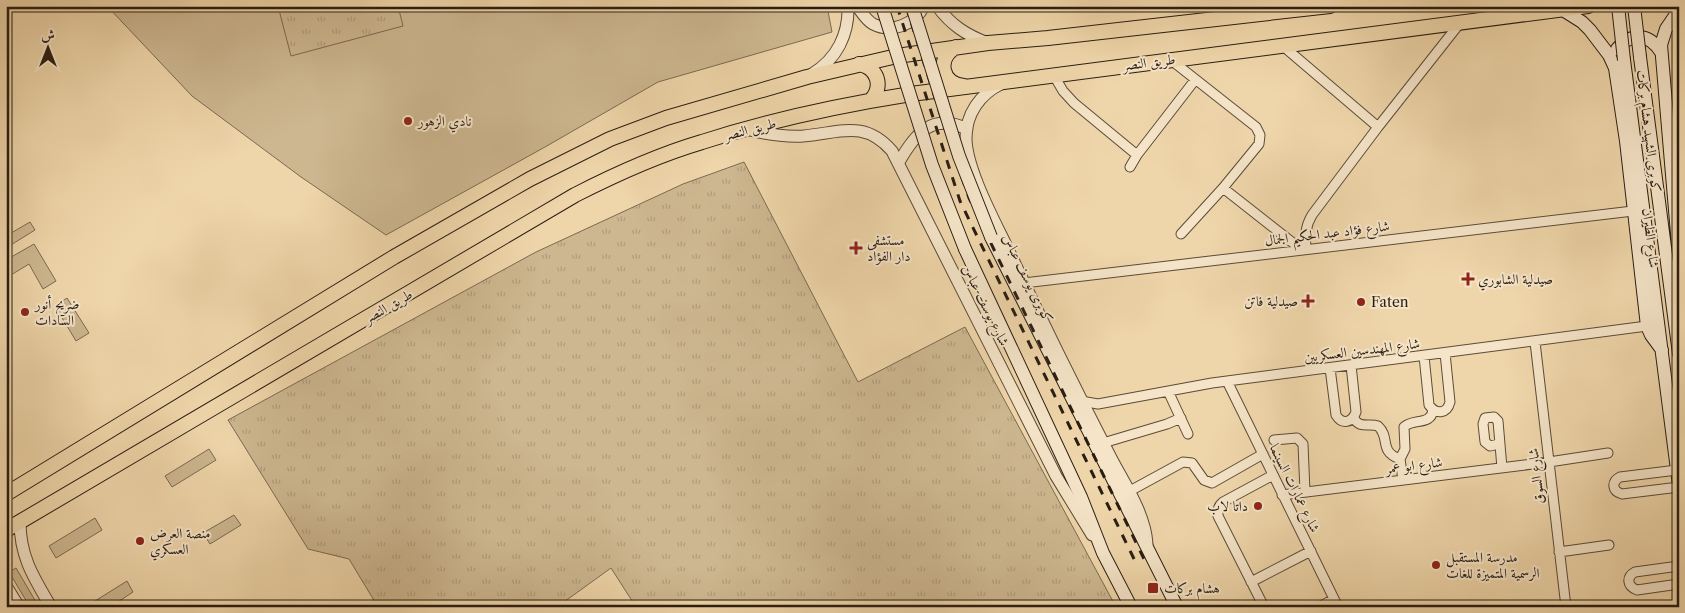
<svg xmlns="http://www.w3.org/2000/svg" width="1685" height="613" font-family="'Libre Caslon Text',Amiri,serif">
<defs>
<pattern id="park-tufts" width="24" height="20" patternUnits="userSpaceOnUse" patternTransform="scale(1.25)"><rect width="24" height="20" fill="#cdb790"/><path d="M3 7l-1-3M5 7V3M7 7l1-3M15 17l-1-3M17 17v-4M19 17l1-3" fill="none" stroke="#b09d7b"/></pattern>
</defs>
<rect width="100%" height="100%" fill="#efd6aa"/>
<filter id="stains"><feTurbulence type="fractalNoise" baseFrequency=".004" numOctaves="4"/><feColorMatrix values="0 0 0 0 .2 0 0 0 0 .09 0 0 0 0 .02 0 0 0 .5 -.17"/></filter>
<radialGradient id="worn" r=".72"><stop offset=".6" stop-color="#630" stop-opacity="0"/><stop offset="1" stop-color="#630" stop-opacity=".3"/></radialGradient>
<!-- green -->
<path fill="#cdb790" stroke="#7b6a52" d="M107 6H827L832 32 658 82 545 147 386 235 301 177 192 96Z
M30 222 35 230 6 248V236Z
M34 244 56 281 43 289 29 264 6 278V260Z
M67 298 89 333 76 341 55 306Z
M209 449 216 460 172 487 165 476Z
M234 515 241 525 210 544 203 533Z
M95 518 102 530 56 558 49 546Z
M16 568 39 607H30L9 572Z
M127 581 133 592 110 607H99L95 601Z"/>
<!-- park -->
<path fill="url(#park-tufts)" stroke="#7b6a52" d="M278 6H398L403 26 291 56Z
M744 162 858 382 965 327 1116 607H636L611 568 557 607H378L349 559 308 549 228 420 536 252 683 184Z"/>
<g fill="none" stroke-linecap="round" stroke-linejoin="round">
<defs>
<path id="minor" d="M1283 46 1378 127
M1171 60 1256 127 1260 135 1259 144 1223 188 1181 234
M1053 74 1063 91 1074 103 1137 155
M1130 167 1137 155 1195 80
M1223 188 1302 250
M1306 249C1305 236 1305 227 1312 215L1378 127 1460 23
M1024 283 1633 211
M1535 342 1566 607
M1424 356 1429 405C1436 415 1447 414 1450 402L1445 353
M1330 368 1336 415C1342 425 1352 423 1356 412L1351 365
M1227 381 1338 607
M1168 391 1188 434
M1081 401 1098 404 1212 383 1647 326
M1354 418C1359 429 1369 423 1378 426 1391 438 1378 451 1400 459
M1274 440 1297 438 1303 444 1305 492
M1103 443 1167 424 1181 418
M1499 444 1490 446 1485 442 1483 424 1485 418 1494 417 1498 421 1502 468
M1677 470 1620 477C1611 482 1612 491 1622 494L1679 487
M1403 480 1400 459 1405 449 1404 427C1413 418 1431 426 1433 410
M1128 492 1183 462 1192 463 1204 480 1212 483 1263 454
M1282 495 1549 462 1608 453
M1559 552 1609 545
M1679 566 1635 572C1626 577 1627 586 1637 590L1679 584
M1251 582 1311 551
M1264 607 1218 516C1218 509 1218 506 1223 502L1273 475
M1319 607 1334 599"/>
<path id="tertiary" d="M857 6C862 13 866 20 873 24 892 34 915 24 924 6
M937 6C951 25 966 35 988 43
M812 74C837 59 849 34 848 6
M1001 84C980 94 966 114 966 138 966 168 994 220 1007 247 1040 317 1074 386 1109 454 1123 482 1145 512 1147 544
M746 129C765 134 783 137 803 136 840 133 864 119 892 151L1056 476 1092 535
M899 162C915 134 932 112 967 129
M20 522C20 557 34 578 51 607
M6 586 19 607"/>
<path id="secondary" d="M1563 10 1582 22 1590 30 1609 55 1615 68 1626 141 1647 326 1651 335 1662 350
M1679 10 1666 29 1661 45 1679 257
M1617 49C1631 32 1649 33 1661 52
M1640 57 1679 354
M1624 60 1679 485
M991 237 1177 607
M965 249 1081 497 1103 553 1131 607"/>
<path id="trunk" d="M956 47C936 58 941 84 964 86
M859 64C877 67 884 86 871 100
M6 494 394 257 530 179 610 139 666 118 807 77 897 56 988 43 1048 38 1330 6
M6 530 575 195C616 174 658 155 702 142 770 120 841 105 911 94L1588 6"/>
</defs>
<!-- minor casing -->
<use href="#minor" stroke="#5a4b39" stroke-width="11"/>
<!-- tertiary casing -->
<use href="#tertiary" stroke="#5a4b39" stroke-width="13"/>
<!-- secondary casing -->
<use href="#secondary" stroke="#291d13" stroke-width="14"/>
<!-- trunk casing -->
<use href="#trunk" stroke="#291d13" stroke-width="16"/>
<!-- minor -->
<use href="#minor" stroke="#f5e4c8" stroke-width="9"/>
<!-- tertiary -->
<use href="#tertiary" stroke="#f5e4c8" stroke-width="11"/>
<!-- secondary -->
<use href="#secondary" stroke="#f5e4c8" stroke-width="12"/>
<!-- trunk -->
<use href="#trunk" stroke="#efd6aa" stroke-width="14"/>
<!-- rail -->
<path stroke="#291d13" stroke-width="3" stroke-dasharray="9 9" stroke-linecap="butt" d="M897 6 960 201 1136 563
M906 6 941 117 969 198 1144 559"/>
<defs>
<path id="secondary-bridge" d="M882 6 932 165 965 249
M912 6 959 156 991 237
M1618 6 1624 60
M1634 6 1640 57"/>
</defs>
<!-- secondary-bridge casing -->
<use href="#secondary-bridge" stroke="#291d13" stroke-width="14" stroke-linecap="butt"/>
<!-- secondary-bridge -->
<use href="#secondary-bridge" stroke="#f5e4c8" stroke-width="12"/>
</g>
<!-- markers -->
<g fill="#8f2418" stroke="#f5e4c8" stroke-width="2">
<circle cx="408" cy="121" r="5"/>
<path d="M853.5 240.5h5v5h5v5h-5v5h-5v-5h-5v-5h5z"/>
<path d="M1465.5 271.5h5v5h5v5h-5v5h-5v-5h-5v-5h5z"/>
<path d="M1305.5 293.5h5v5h5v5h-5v5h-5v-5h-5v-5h5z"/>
<circle cx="1361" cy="302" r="5"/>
<circle cx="25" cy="312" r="5"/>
<circle cx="1258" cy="506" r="5"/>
<circle cx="140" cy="541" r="5"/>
<circle cx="1436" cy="565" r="5"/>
<rect x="1147" y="582" width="12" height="12" rx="2.5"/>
</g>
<g text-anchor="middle" stroke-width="4" stroke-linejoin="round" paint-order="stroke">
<!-- street labels -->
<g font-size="14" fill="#291d13" stroke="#f5e4c8">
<text transform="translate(1149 62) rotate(-7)" y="5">طريق النصر</text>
<text transform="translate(750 129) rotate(-14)" y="5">طريق النصر</text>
<text transform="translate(1649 131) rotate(83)" y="5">كوبرى الشهيد هشام بركات</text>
<text transform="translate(1327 233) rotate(-7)" y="5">شارع فؤاد عبد الحكيم الجمال</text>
<text transform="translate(1651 238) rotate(83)" y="5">شارع الطيران</text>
<text transform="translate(1028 278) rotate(64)" y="5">كوبرى يوسف عباس</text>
<text transform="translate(986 305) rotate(64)" y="5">شارع يوسف عباس</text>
<text transform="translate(388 306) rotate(-30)" y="5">طريق النصر</text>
<text transform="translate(1362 350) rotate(-7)" y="5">شارع المهندسين العسكريين</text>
<text transform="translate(1414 465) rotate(-7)" y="5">شارع ابو عمر</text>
<text transform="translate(1536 476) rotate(-97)" y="5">شارع السوق</text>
<text transform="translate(1295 488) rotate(64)" y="5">شارع عمارات السينما</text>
</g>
<!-- poi labels -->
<g font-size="14" fill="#291d13" stroke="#f5e4c8" text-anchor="start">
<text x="418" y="126">نادي الزهور</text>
<text x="867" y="245">مستشفى<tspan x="867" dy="16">دار الفؤاد</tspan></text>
<text x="1478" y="284">صيدلية الشابوري</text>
<text x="1298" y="306" text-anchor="end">صيدلية فاتن</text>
<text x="1371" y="307">Faten</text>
<text x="35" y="309">ضريح أنور<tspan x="35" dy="16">السادات</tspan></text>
<text x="1248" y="511" text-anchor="end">داتا لاب</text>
<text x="150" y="538">منصة العرض<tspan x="150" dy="16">العسكري</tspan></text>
<text x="1446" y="562">مدرسة المستقبل<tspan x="1446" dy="16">الرسمية المتميزة للغات</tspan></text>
<text x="1164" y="593">هشام بركات</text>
</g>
</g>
<!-- margin -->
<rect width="1685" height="613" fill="none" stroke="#efd6aa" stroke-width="25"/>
<rect x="8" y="8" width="1670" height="598" fill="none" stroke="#291d13" stroke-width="2.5"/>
<rect x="12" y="12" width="1660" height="588" fill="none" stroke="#291d13"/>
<!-- north arrow -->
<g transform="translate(48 48)" stroke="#f5e4c8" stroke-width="4" paint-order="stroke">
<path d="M0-4L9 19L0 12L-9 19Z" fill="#291d13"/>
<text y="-8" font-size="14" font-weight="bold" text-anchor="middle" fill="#291d13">ش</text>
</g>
<rect width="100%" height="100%" filter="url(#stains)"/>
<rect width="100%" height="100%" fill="url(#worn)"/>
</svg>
